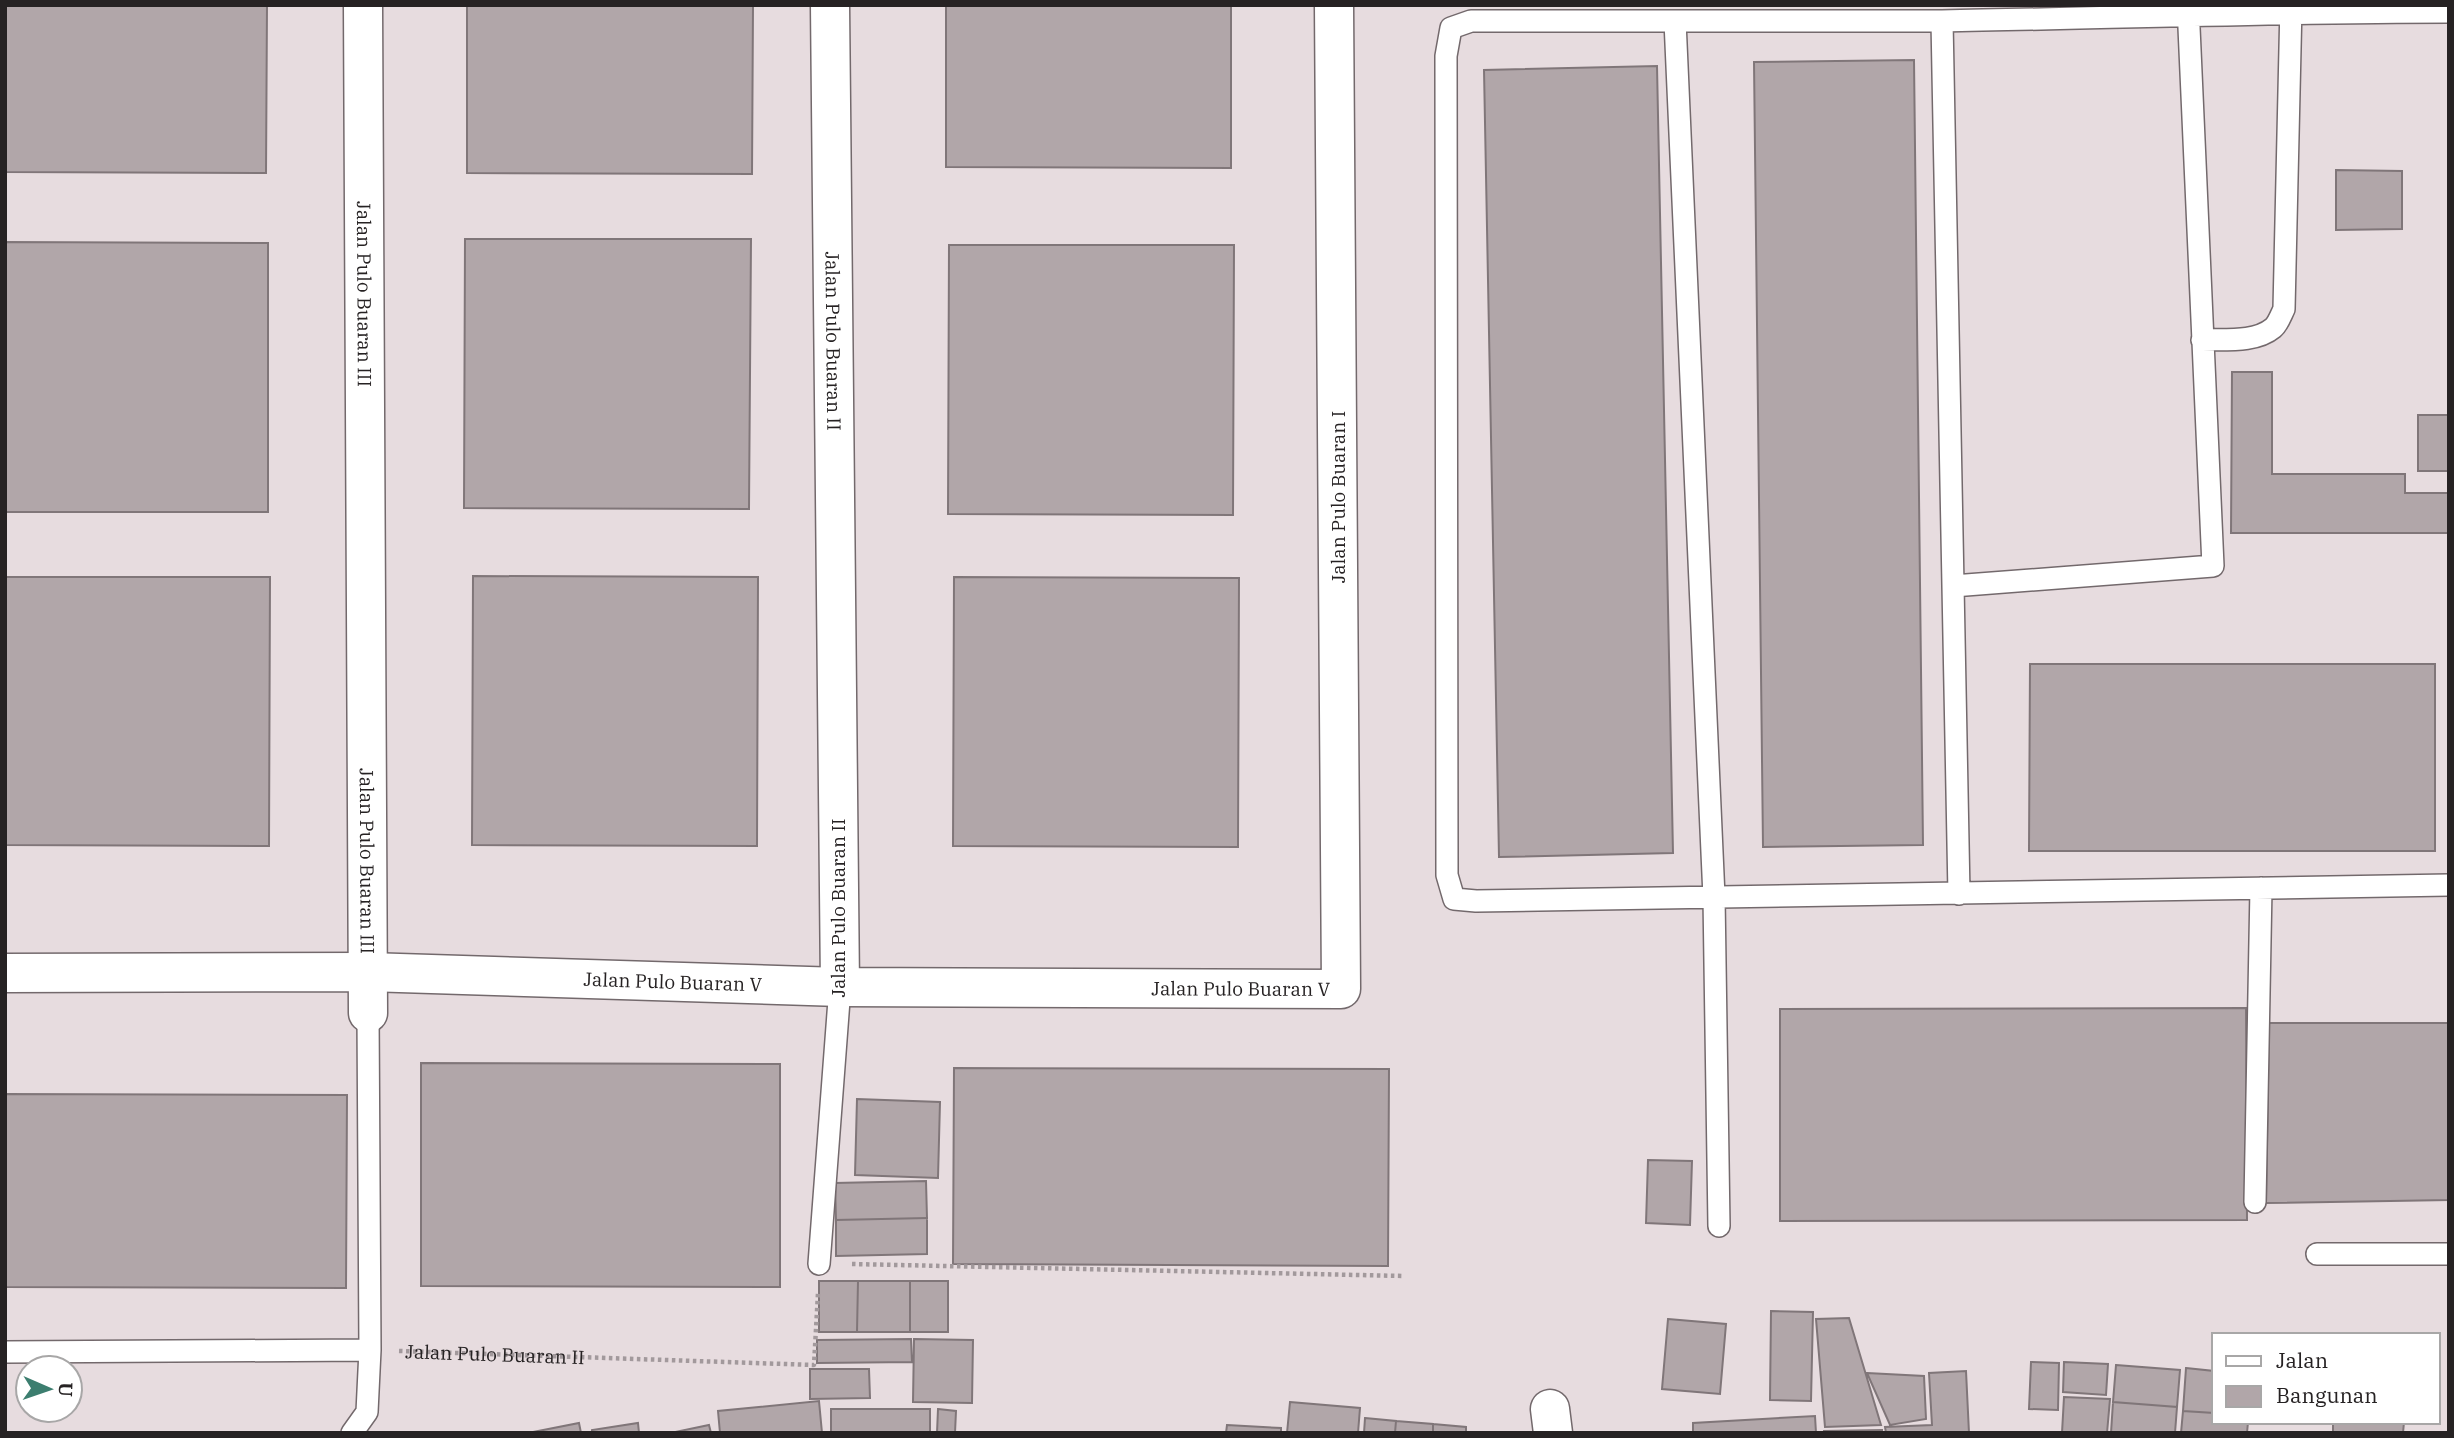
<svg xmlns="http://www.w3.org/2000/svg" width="2454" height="1438" font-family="'IBM Plex Serif',serif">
<rect width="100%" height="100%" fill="#e7dcdf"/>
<!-- building -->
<path fill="#b1a6a9" stroke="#807679" stroke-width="2" d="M5 5H267L266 173 5 172Z
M467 5H753L752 174 467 173Z
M946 5H1231V168L946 167Z
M1914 60 1923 845 1763 847 1754 62Z
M1657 66 1673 853 1499 857 1484 70Z
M2336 170 2402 171V229L2336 230Z
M465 239H751L749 509 464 508Z
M5 242 268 243V512H5Z
M949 245H1234L1233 515 948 514Z
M2232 372H2272V474H2405V493H2449V533H2231Z
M2418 415H2449V471H2418Z
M473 576 758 577 757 846 472 845Z
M5 577H270L269 846 5 845Z
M954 577 1239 578 1238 847 953 846Z
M2030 664H2435V851H2029Z
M2246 1008 2247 1220 1780 1221V1009Z
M2269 1023H2449V1200L2266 1203Z
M421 1063 780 1064V1287L421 1286Z
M954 1068 1389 1069 1388 1266 953 1264Z
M5 1094 347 1095 346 1288 5 1287Z
M857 1099 940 1102 938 1178 855 1175Z
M1648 1160 1692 1161 1690 1225 1646 1223Z
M926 1181 927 1218 836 1220 835 1183Z
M927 1218V1254L836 1256V1220Z
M819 1281H858L857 1332H819Z
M858 1281H910V1332H857Z
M910 1281H948V1332H910Z
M1771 1311 1813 1312 1811 1401 1770 1400Z
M1849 1318 1881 1425 1825 1427 1816 1319Z
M1668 1319 1726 1324 1720 1394 1662 1389Z
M911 1339 912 1362 817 1363V1340Z
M914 1339 973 1340 972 1403 913 1402Z
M2031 1362 2059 1363 2058 1410 2029 1409Z
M2064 1362 2108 1364 2106 1395 2063 1392Z
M2116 1365 2180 1370 2177 1407 2113 1402Z
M2186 1368 2214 1371V1413L2183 1411Z
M810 1369H869L870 1398 810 1399Z
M1966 1371 1969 1433H1886L1885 1427 1932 1425 1929 1373Z
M1867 1373 1924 1376 1926 1419 1890 1425Z
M2064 1397 2110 1399 2107 1433H2062Z
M819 1401 822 1433H720L718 1411Z
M1290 1402 1360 1408 1358 1433H1287Z
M2113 1402 2177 1407 2175 1433H2111Z
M831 1409H930V1433H831Z
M938 1409 956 1411 955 1433H937Z
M2183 1411 2214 1413V1422H2248L2247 1433H2181Z
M1815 1416 1816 1433H1693V1423Z
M1365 1418 1396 1421 1395 1433H1364Z
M1396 1421 1433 1424V1433H1395Z
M2333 1422H2404L2403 1433H2333Z
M579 1423 581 1433H528Z
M638 1423 639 1433H592V1430Z
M1433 1424 1466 1427V1433H1433Z
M709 1425 711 1433H675V1432Z
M1227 1425 1281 1428V1433H1226Z
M1882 1430V1433H1824V1431Z"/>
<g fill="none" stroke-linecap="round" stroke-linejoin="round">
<defs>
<path id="service" d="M1675 21H1471L1451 28 1446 56 1447 875 1454 899 1476 901 2449 885
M2202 340C2224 339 2255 343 2273 328 2278 324 2281 315 2284 309L2291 5
M1953 586 2213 566 2188 5
M1959 894 1942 21C2111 18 2280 12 2449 12
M2255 1202 2261 888
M1719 1226 1714 897 1675 21H1942
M2317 1254H2449
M819 1264 840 987
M5 1352 370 1350 368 1013
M352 1433 367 1412 370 1350"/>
<g id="minor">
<path id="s2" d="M363 5 368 1013"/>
<path id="s3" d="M830 5 840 987"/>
<path id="s4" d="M5 973 368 972 840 987 1341 989 1334 5"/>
<path d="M1550 1409 1553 1433"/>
</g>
</defs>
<!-- service casing -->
<use href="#service" stroke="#73696c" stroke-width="24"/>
<!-- minor casing -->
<use href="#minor" stroke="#73696c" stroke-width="41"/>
<!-- path -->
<g stroke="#a2999c" stroke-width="4.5" stroke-dasharray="3.5 3.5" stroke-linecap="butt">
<path d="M852 1264 1404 1276"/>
<path id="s1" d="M399 1351 814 1365 818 1293"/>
</g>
<!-- service -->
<use href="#service" stroke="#fff" stroke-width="21"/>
<!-- minor -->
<use href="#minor" stroke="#fff" stroke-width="38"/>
</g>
<g text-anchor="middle" stroke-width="6" stroke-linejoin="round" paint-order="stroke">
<!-- street labels -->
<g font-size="19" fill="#262223" stroke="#fff">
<text dy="7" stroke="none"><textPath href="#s2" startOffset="289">Jalan Pulo Buaran III</textPath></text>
<text dy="7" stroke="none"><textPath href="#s3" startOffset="336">Jalan Pulo Buaran II</textPath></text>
<text transform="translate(1338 497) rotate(-90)" y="7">Jalan Pulo Buaran I</text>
<text dy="7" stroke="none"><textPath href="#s2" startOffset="856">Jalan Pulo Buaran III</textPath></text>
<text transform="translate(838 908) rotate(-90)" y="7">Jalan Pulo Buaran II</text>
<text dy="7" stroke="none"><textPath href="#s4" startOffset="668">Jalan Pulo Buaran V</textPath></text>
<text dy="7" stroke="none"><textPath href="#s4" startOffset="1236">Jalan Pulo Buaran V</textPath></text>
<text dy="7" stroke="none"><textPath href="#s1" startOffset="96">Jalan Pulo Buaran II</textPath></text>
</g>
</g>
<!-- border -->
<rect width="2454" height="1438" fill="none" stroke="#262223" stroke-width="14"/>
<!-- legend -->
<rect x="2212" y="1333" width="228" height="91" fill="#ffffff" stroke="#a8a7a7" stroke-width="2"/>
<rect x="2226" y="1356" width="35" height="10" fill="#ffffff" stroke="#a8a7a7" stroke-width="2"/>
<text x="2276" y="1368" font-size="21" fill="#262223">Jalan</text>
<rect x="2226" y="1386" width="35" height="21" fill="#b1a6a9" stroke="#a8a7a7" stroke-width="2"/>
<text x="2276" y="1403" font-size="21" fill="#262223">Bangunan</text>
<!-- north arrow -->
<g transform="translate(49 1389) rotate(92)"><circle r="33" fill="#ffffff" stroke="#a8a7a7" stroke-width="2"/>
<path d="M0-5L12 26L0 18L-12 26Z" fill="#3c7e6f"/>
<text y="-10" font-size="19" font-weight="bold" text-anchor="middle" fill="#262223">U</text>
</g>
</svg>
